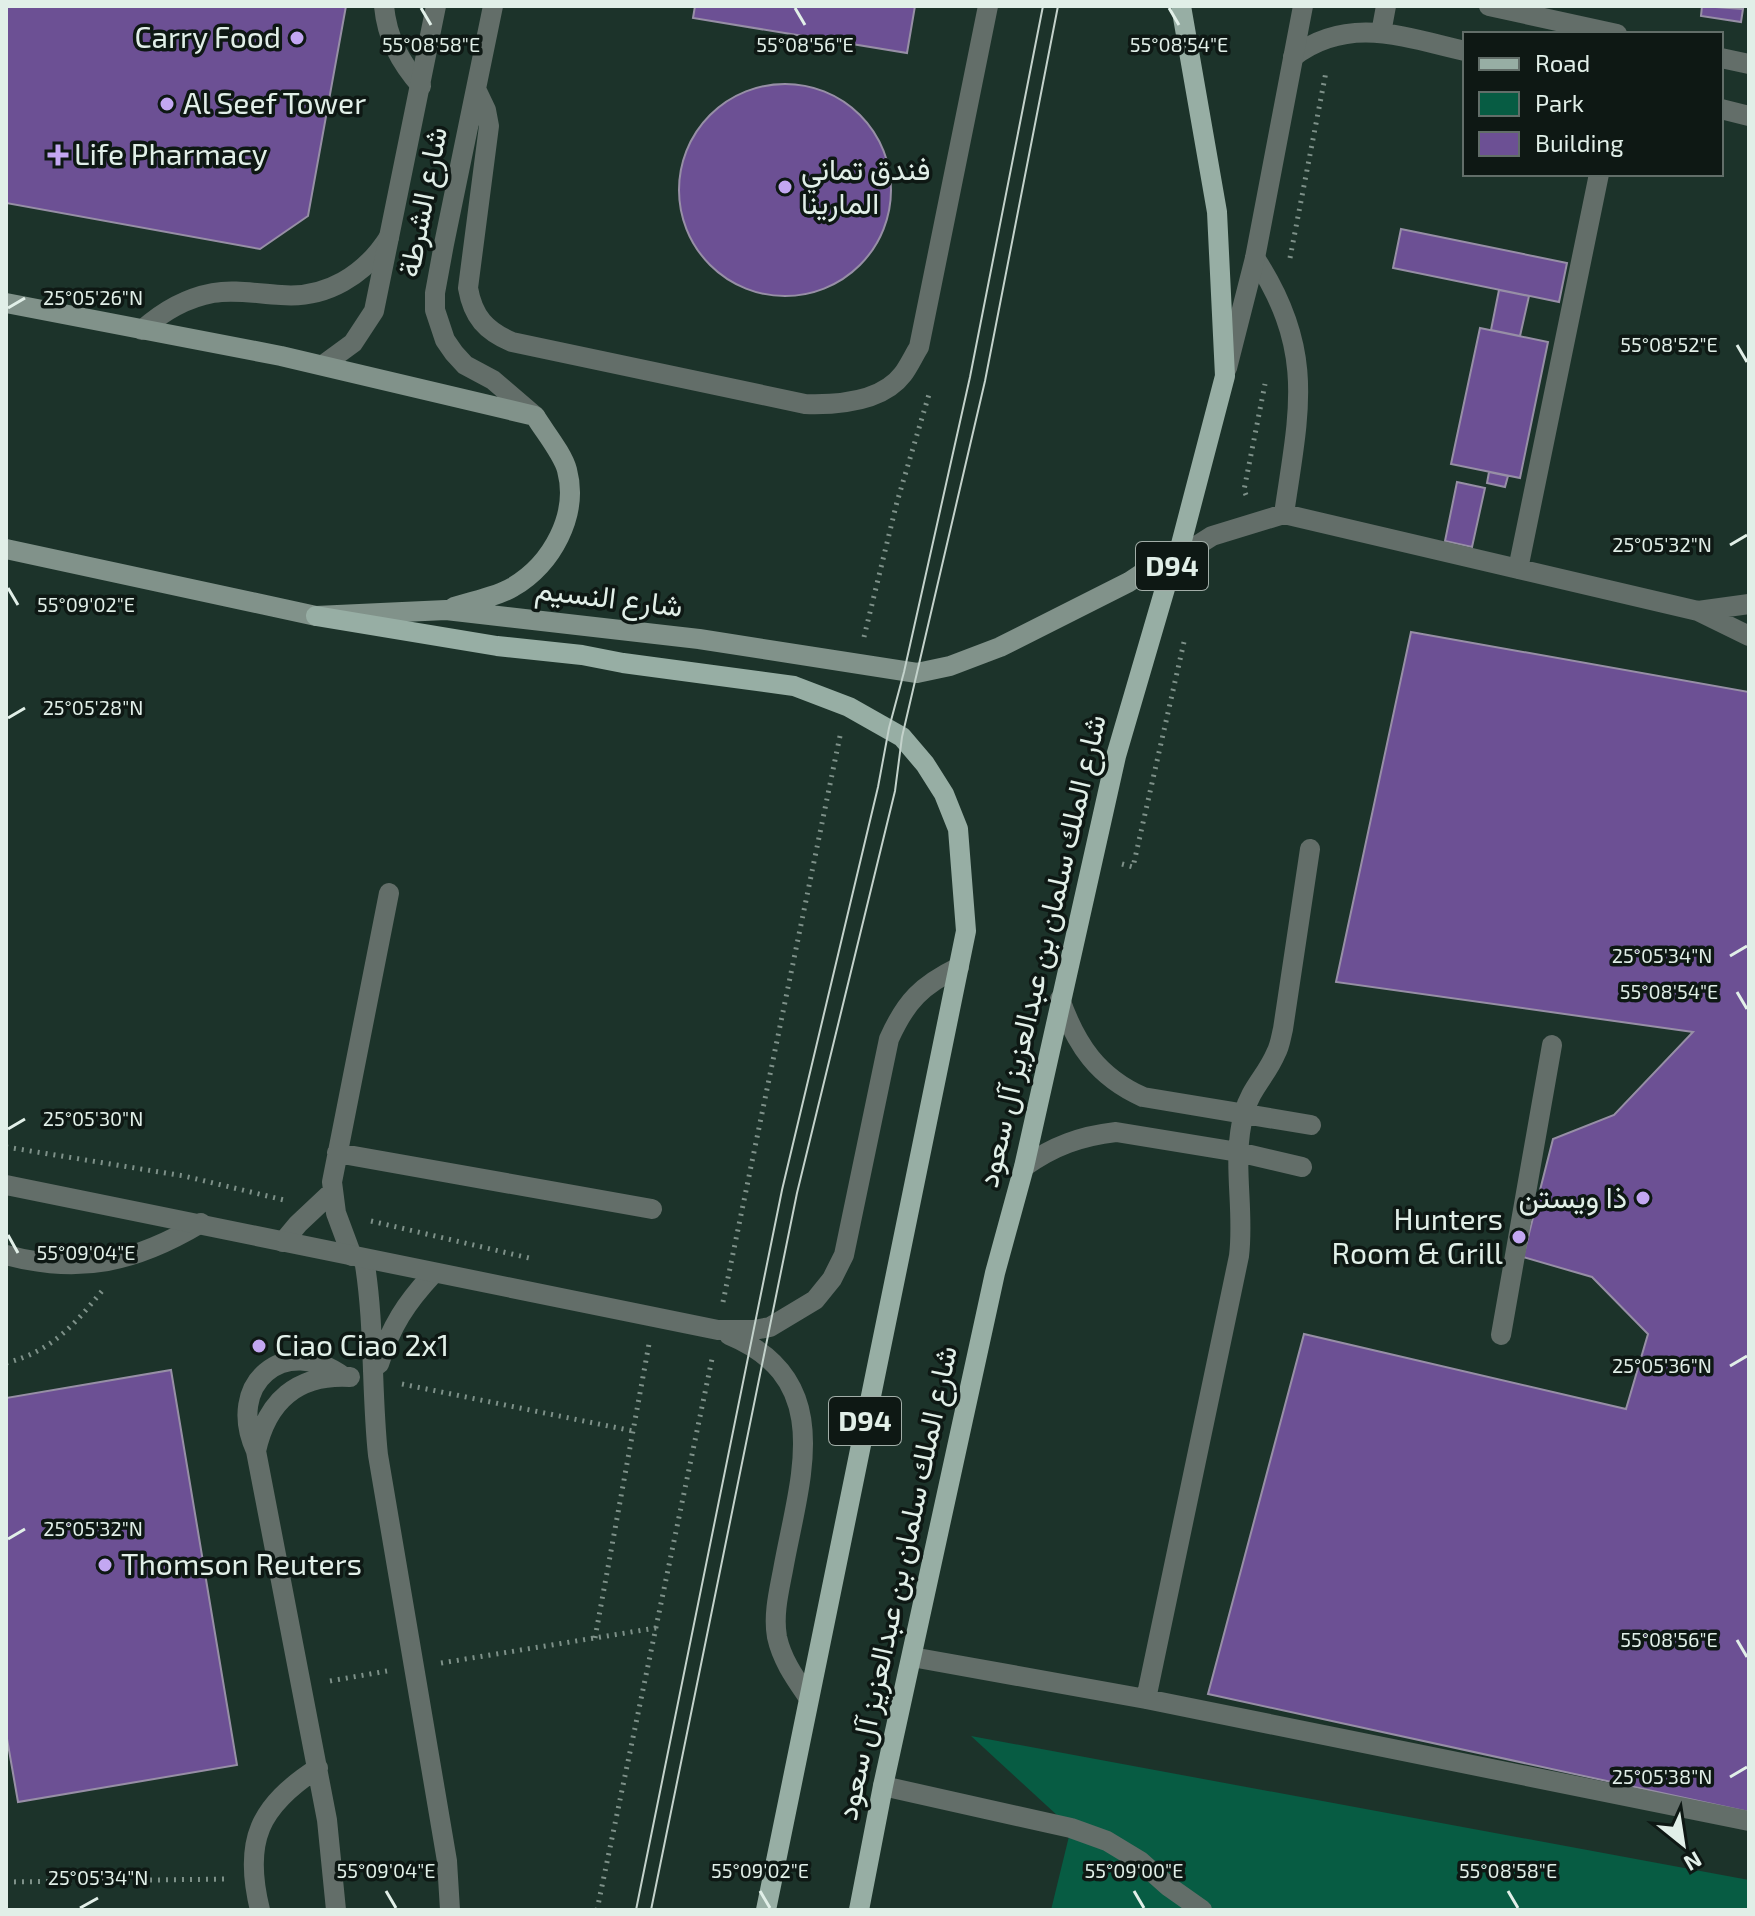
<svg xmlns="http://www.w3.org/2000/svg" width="1755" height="1916" font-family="'Exo 2',Vazirmatn,sans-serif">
<rect width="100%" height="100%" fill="#1c332a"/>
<!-- green -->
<path fill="#075c43" d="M971 1736 1749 1880V1910H1051L1071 1828Z"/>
<!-- building -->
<path fill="#6c5094" stroke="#978fa6" stroke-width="2" d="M6 6H346L308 216 260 249 6 203Z
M695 6H915L907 53 693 18Z
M1702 6 1743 9 1741 22 1701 16Z
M679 190a106 106 0 1 1 212 0a106 106 0 1 1-212 0Z
M1401 229 1567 263 1559 302 1393 268Z
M1499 290 1529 296 1520 336 1491 330Z
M1480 328 1548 342 1520 478 1451 464Z
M1489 472 1508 476 1505 487 1487 483Z
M1457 482 1485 488 1472 547 1445 541Z
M1411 632 1749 692V1812L1208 1694 1304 1334 1626 1409 1648 1334 1592 1277 1523 1257 1553 1139 1614 1115 1693 1032 1336 982Z
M171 1370 237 1765 18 1802 6 1733V1398Z"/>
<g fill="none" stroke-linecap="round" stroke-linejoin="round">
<!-- path -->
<path stroke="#7e9189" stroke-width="5" stroke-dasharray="2 6" stroke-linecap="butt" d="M1290 258 1326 72
M1246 495 1244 490 1265 384
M864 637 897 502 930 391
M1122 864 1133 867 1184 642
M6 1147 184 1176 284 1200
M371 1221 529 1258
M723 1302 840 736
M6 1363C52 1351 73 1326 102 1291
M402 1384 633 1431
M595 1638 649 1344
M441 1663 656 1628
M330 1681 387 1671
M6 1882 228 1879
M597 1910 712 1359"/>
<!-- service -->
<path stroke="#636e69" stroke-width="20" d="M384 6C387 38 400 62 421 86
M1489 6 1617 34
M1381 33 1386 6
M1293 57C1348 15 1404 37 1465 51
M1721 58 1749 64
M1721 109 1749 116
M1255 258C1316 351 1299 411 1284 514
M142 330C162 312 186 298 213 293 235 289 258 294 281 295 326 299 365 275 389 237
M1518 569 1599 174
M1172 572 1190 550 1212 536 1284 514 1698 611 1749 636
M1698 611 1749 604
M1060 999C1076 1045 1098 1077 1143 1097L1311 1125
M337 1153 652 1209
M1024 1167C1053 1146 1081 1136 1116 1132L1238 1152 1302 1167
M283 1242 298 1224 332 1192
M6 1255C80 1275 136 1262 201 1223
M352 1256 336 1213 332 1182 389 893
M364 1259C375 1324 371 1389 378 1455L447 1861 450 1910
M1501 1335 1552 1045
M379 1364C391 1326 406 1303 433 1274
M256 1451C267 1401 297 1374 350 1377
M912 1657 1146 1699 1749 1821
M1146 1699 1239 1256C1245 1208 1231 1161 1244 1113 1250 1089 1267 1075 1276 1053 1280 1046 1281 1037 1283 1029L1310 849
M883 1786 1071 1828 1107 1841 1140 1861 1168 1886 1202 1910
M260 1910C243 1841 259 1806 318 1768
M336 1910 327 1820 256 1451C225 1384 284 1333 344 1377"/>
<!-- minor -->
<path stroke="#636e69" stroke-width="20" d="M493 6 444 244 435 293V310L445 340 454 353 465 365 493 380 535 416
M476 89 486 110 489 126 468 288C473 317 486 331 512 342L805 404C836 405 882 402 903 374 909 366 914 355 919 347L988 6
M323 365 353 343 374 311 436 6
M6 1185 718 1330H754L770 1327 815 1300 832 1279 844 1255 889 1039C906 1001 922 985 959 967
M729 1335C838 1380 799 1480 783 1570 779 1591 773 1615 777 1637 782 1660 795 1678 808 1697"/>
<!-- tertiary -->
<path stroke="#636e69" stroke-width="20" d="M1227 368 1255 258 1303 6"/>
<!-- secondary -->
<path stroke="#81928a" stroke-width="20" d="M6 303 281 356 535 416C544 431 563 454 567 470 579 515 552 564 513 587 497 597 472 601 454 607
M6 549 316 616 446 610 699 639 917 673 950 666 1000 647 1129 582 1180 548"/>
<!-- primary -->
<path stroke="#97aea4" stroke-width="20" d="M316 616 497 646 582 655 623 663 794 686 849 707 902 737 925 764 944 794 958 829 966 931 766 1910
M859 1910 883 1786 995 1273 1024 1167 1116 756 1169 575 1180 548 1225 376 1217 212 1181 6"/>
<!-- tram -->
<path stroke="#c3d2cb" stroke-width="2" d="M636 1910 782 1190 878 787 889 728 904 672 970 377 1043 6
M651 1910 797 1193 895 791 902 737 985 381 1058 6"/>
</g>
<!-- ticks -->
<path fill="none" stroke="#e1efe8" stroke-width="3" d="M421 8 431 25M795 8 805 25M1169 8 1179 25M8 308 25 298M1737 345 1747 362M1730 545 1747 535M8 588 18 605M8 718 25 708M1730 956 1747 946M1737 992 1747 1009M8 1129 25 1119M8 1235 18 1253M1730 1366 1747 1356M8 1539 25 1529M1737 1640 1747 1657M1730 1777 1747 1767M386 1891 396 1908M760 1891 770 1908M1134 1891 1144 1908M1508 1891 1518 1908M80 1908 98 1898"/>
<!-- markers -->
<g fill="#c3a7f2" stroke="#0e1814" stroke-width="3">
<circle cx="297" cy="38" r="8"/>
<circle cx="167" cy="104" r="8"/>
<path d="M54 143h8v8h8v8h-8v8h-8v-8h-8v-8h8z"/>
<circle cx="785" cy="187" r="8"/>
<circle cx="1643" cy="1198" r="8"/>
<circle cx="1519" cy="1237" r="8"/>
<circle cx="259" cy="1346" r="8"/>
<circle cx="105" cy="1565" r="8"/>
</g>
<g text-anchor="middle" stroke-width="7" stroke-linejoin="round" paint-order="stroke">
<!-- shield labels -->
<g fill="#0e1814" stroke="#a2aea8" stroke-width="2">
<rect x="1136" y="542" width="72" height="48" rx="6"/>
<rect x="829" y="1397" width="72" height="48" rx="6"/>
</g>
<g font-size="28" font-weight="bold" fill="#e1efe8">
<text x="1172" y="576">D94</text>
<text x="865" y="1431">D94</text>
</g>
<!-- poi labels -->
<g font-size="30" fill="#e1efe8" stroke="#0e1814" text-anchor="start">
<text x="281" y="48" text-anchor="end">Carry Food</text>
<text x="183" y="114">Al Seef Tower</text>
<text x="74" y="165">Life Pharmacy</text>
<text x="801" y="180">فندق تماني<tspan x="801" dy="34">المارينا</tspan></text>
<text x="1627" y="1208" text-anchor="end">ذا ويستن</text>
<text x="1503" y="1230" text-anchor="end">Hunters<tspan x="1503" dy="34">Room &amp; Grill</tspan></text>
<text x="275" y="1356">Ciao Ciao 2x1</text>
<text x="121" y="1575">Thomson Reuters</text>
</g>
<!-- street labels -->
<g font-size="30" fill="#e1efe8" stroke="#0e1814">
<text transform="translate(423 202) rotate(-79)" y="10">شارع الشرطة</text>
<text transform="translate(609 598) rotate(7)" y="10">شارع النسيم</text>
<text transform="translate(1042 951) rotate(-77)" y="10">شارع الملك سلمان بن عبدالعزيز آل سعود</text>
<text transform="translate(897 1583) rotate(-78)" y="10">شارع الملك سلمان بن عبدالعزيز آل سعود</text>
</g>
</g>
<g font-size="20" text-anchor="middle" fill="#e1efe8" stroke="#0e1814" stroke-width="7" stroke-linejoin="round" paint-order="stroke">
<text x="431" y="52">55°08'58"E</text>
<text x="805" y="52">55°08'56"E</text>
<text x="1179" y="52">55°08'54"E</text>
<text x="93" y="305">25°05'26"N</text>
<text x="1669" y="352">55°08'52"E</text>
<text x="1662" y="552">25°05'32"N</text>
<text x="86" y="612">55°09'02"E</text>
<text x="93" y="715">25°05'28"N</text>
<text x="1662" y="963">25°05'34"N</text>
<text x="1669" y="999">55°08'54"E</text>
<text x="93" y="1126">25°05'30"N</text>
<text x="86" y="1260">55°09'04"E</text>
<text x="1662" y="1373">25°05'36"N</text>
<text x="93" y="1536">25°05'32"N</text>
<text x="1669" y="1647">55°08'56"E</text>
<text x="1662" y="1784">25°05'38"N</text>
<text x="386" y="1878">55°09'04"E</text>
<text x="760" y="1878">55°09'02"E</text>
<text x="1134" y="1878">55°09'00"E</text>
<text x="1508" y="1878">55°08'58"E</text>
<text x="98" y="1885">25°05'34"N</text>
</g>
<!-- border -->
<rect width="1755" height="1916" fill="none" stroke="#e1efe8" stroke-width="16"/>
<!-- legend -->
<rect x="1463" y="32" width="260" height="144" fill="#0e1814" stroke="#626e69" stroke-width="2"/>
<rect x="1479" y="58" width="40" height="12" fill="#97aea4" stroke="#626e69" stroke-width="2"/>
<text x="1535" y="72" font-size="24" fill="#e1efe8">Road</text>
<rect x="1479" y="92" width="40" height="24" fill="#075c43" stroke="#626e69" stroke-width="2"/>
<text x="1535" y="112" font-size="24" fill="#e1efe8">Park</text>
<rect x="1479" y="132" width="40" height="24" fill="#6c5094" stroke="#626e69" stroke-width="2"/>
<text x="1535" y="152" font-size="24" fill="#e1efe8">Building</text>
<!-- north arrow -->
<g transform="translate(1683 1844) rotate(150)" stroke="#0e1814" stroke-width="6" paint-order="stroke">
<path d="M0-6L14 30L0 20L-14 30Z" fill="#e1efe8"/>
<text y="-12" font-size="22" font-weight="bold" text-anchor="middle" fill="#e1efe8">N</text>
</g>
</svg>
